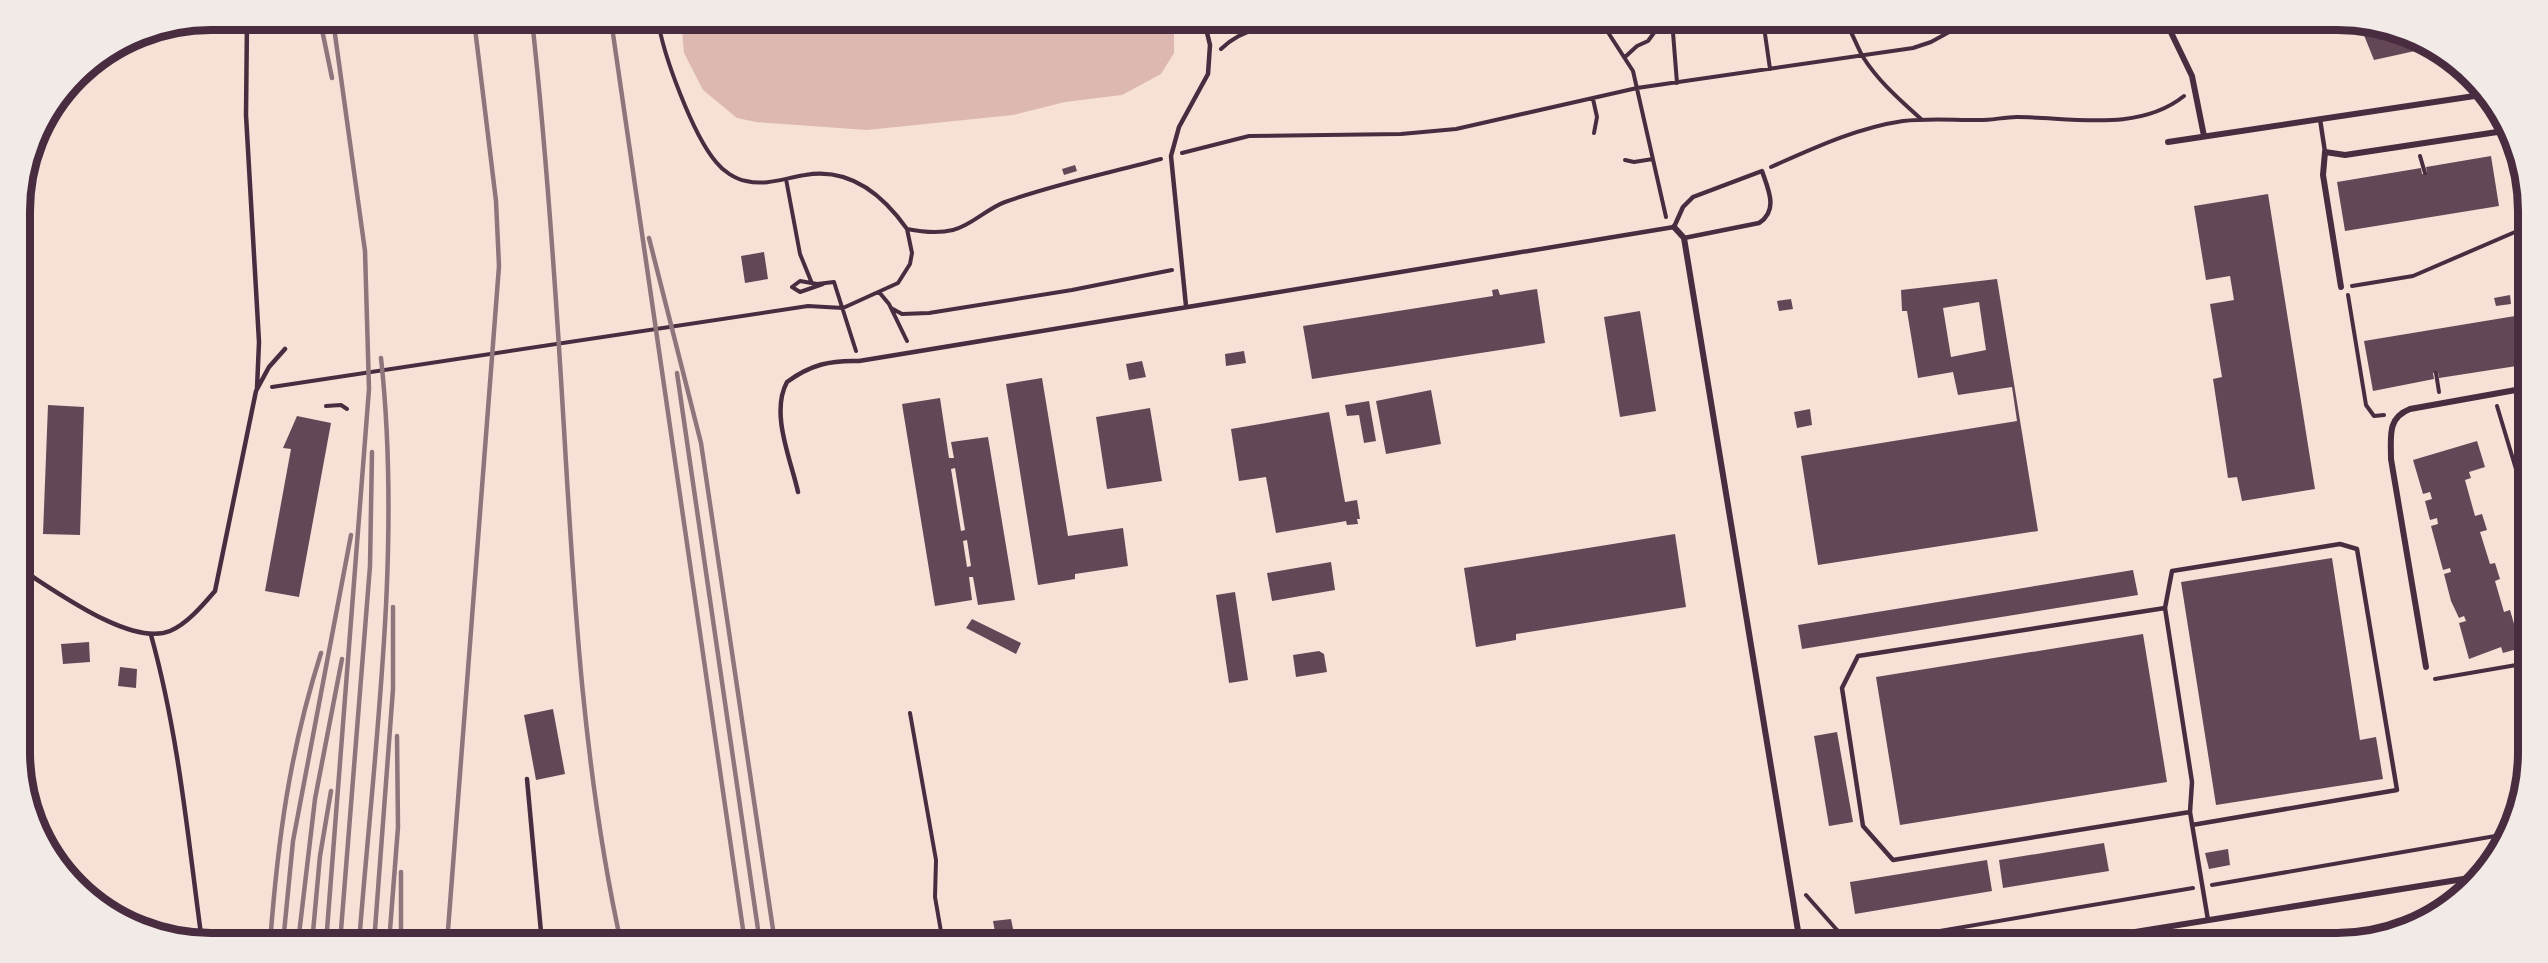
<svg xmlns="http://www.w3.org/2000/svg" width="2548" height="963" font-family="'Asap Condensed',sans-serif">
<rect width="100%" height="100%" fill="#f7e1d7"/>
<!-- water -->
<path fill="#dcb8b0" d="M681 20H1174V53L1161 74 1122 95 1065 102 1013 115 867 130 756 122 737 118 703 90 684 53Z"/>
<!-- building -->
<path fill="#644757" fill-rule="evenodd" d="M2359 23 2399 30 2433 47 2374 60Z
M2491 156 2499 206 2345 231 2337 182 2421 168 2422 174 2427 173 2426 167Z
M1075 165 1077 171 1064 175 1062 169Z
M2268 194 2315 489 2242 501 2237 477 2228 478 2213 379 2222 377 2210 304 2234 300 2230 276 2206 280 2194 206Z
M764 252 768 279 745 283 741 256Z
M1997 279 2038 531 1818 565 1801 456 2017 421 2012 387 1958 395 1953 372 1918 378 1907 311H1902L1901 290ZM1979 302 1986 350 1951 357 1943 308Z
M1498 289 1500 295 1537 289 1545 343 1312 379 1303 326 1493 296 1492 290Z
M2510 295 2511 304 2496 306 2494 298Z
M1791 299 1793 309 1779 311 1777 301Z
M1640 311 1656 411 1620 417 1604 317Z
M2515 316 2523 365 2439 378 2438 372 2433 373 2434 379 2373 391 2364 341Z
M1244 351 1246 363 1226 366 1225 354Z
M1142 361 1146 377 1129 380 1126 364Z
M1042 378 1068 536 1123 528 1128 566 1075 574V579L1038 585 1006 384Z
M1431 390 1441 444 1386 454 1376 401Z
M940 398 949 458H954L951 442 988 437 1015 600 978 605 973 577H969L972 600 935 606 902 404ZM955 468 965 530 961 531 951 469ZM967 540 971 566 967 567 963 541Z
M1369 401 1376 441 1364 443 1359 415 1347 416 1345 405Z
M48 405 84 407 80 535 43 534Z
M1150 408 1162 481 1107 489 1096 417Z
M1810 409 1812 425 1797 428 1794 412Z
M1329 412 1345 502 1357 500 1360 519H1357L1358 524 1347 525 1346 521 1276 533 1266 477 1239 481 1231 429Z
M297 416 331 423 299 597 265 591 291 449 283 448Z
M2477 441 2485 467 2469 472 2471 478 2465 480 2475 516 2482 514 2487 530 2480 532 2490 564 2495 563 2500 579 2495 581 2504 612 2510 610 2521 648 2503 653 2501 647 2469 659 2459 623 2466 621 2464 616 2459 618 2451 601 2444 574 2451 572 2450 568 2443 570 2431 526 2438 524 2437 518 2430 520 2425 501 2432 499 2430 492 2423 494 2413 460Z
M1675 534 1686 607 1516 634V640L1476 647 1464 568Z
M2332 558 2360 740 2376 737 2383 779 2216 805 2181 582Z
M1331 562 1335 590 1272 601 1267 573Z
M2133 570 2138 595 1802 649 1798 625Z
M1235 592 1248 680 1229 683 1216 595Z
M972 619 1021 643 1016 654 966 628Z
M2143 634 2167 782 1900 825 1876 677Z
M89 642 90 662 63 664 61 644Z
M1319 651 1324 654 1327 672 1296 677 1293 655Z
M120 667 137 669 136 688 118 686Z
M553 709 565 774 536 780 524 715Z
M1837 732 1853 822 1829 826 1814 736Z
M2104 843 2109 871 2003 888 1999 860Z
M2228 849 2230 865 2209 869 2205 853Z
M1987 860 1992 891 1855 914 1850 882Z
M2433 915 2418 923 2406 929 2404 919Z
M1011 919 1016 943H997L993 921Z"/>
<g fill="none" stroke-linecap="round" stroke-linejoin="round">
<!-- path -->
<path stroke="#4a2c40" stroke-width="4" d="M658 20C663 55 693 135 716 162 723 171 735 179 746 181 766 186 785 178 805 175 850 167 883 195 907 229
M1600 20 1633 71 1666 217
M1672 20 1677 83
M1763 20 1770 69
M1844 20C1852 31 1856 45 1863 57 1878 81 1900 100 1921 119
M1217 25 1270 20
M1221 49C1247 23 1287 23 1321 20
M1625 57 1637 46 1648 41 1659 26 1692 20
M1593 99 1597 117 1594 133
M1182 153 1249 136 1401 134 1456 129 1637 88 1913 48 1931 42 1971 20
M2420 156 2425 173
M1625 160 1634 162 1653 159
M1771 167C1814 148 1856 128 1903 121 1927 118 1952 120 1976 120 1989 121 2003 117 2017 117 2070 117 2138 133 2184 96
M786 179 800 254 811 281
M2527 228 2522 229 2527 262
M823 284 800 292 792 287 800 281 817 284 834 282 856 351
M2352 286 2413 276 2522 229 2508 142
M879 292 889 304 907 341
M2348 295 2366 405 2374 416 2384 415
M891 308 902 314 929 313 1072 290 1172 270
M2436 373 2439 392
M272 387 808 306 843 308 898 283 910 264 912 253 907 229C922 232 937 234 953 230 971 226 986 209 1005 202 1055 184 1109 173 1161 159
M326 406 341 405 347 409
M2497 406 2528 509
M2435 679 2528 663
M910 713 936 860 935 897 943 943
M2212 885 2507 834
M1806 895 1837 930 1861 943
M1869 943 2193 888"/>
<!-- service -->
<path stroke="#4a2c40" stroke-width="4.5" d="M247 20 246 115 259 342 257 388
M2320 119 2325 152
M1186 306 1171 156 1179 127 1208 74 1210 45 1204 20
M798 492C791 460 770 413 787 382 810 365 830 360 859 361L1674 227 1683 207 1693 197 1762 171C1768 189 1779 210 1759 223L1684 238
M22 570C56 591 131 647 170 631 187 624 203 605 215 591L256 391 269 367 285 349
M2165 608 2172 571 2340 544 2357 549 2397 790 2192 825
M151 635C179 736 188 839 202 942
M527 779 542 943
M2190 812 1893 860 1863 826 1842 688 1858 656 2165 608 2192 782 2190 812 2208 920
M2269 941 2270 943"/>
<!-- minor -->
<path stroke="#4a2c40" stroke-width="6" d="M2165 20 2192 76 2204 136
M2168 142 2488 94
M1674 227 1684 238 1800 943
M2341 287 2323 175 2325 152 2345 155 2504 131
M2426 667 2391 459C2391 436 2387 418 2410 409L2527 388
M2067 943 2482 876"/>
<!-- rail -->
<path stroke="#8f747c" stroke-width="4.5" d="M320 20 332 78
M532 20C547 156 556 292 564 429 574 602 584 774 621 943
M611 20 745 943
M649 238 701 443 775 943
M677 373 760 943
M270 943C278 839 289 754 321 653
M283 943 293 841 351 535
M298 943 315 799 342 659
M312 943 320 856 331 791
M326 943 369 389 365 251 333 20
M340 943 370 566 372 452
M359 943C374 750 402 551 381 358
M374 943 393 689V607
M389 943 398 827 397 736
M401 943V872
M447 943 499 266 496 201 474 20"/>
</g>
<!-- crop -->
<path d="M0 0H2548V963H0ZM211 30H2337A181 181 0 0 1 2518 211V752A181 181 0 0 1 2337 933H211A181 181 0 0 1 30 752V211A181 181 0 0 1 211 30Z" fill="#f1eae7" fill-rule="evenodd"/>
<path fill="none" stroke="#4a2c40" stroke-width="8" d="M211 30H2337A181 181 0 0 1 2518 211V752A181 181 0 0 1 2337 933H211A181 181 0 0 1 30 752V211A181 181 0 0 1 211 30Z"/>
</svg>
